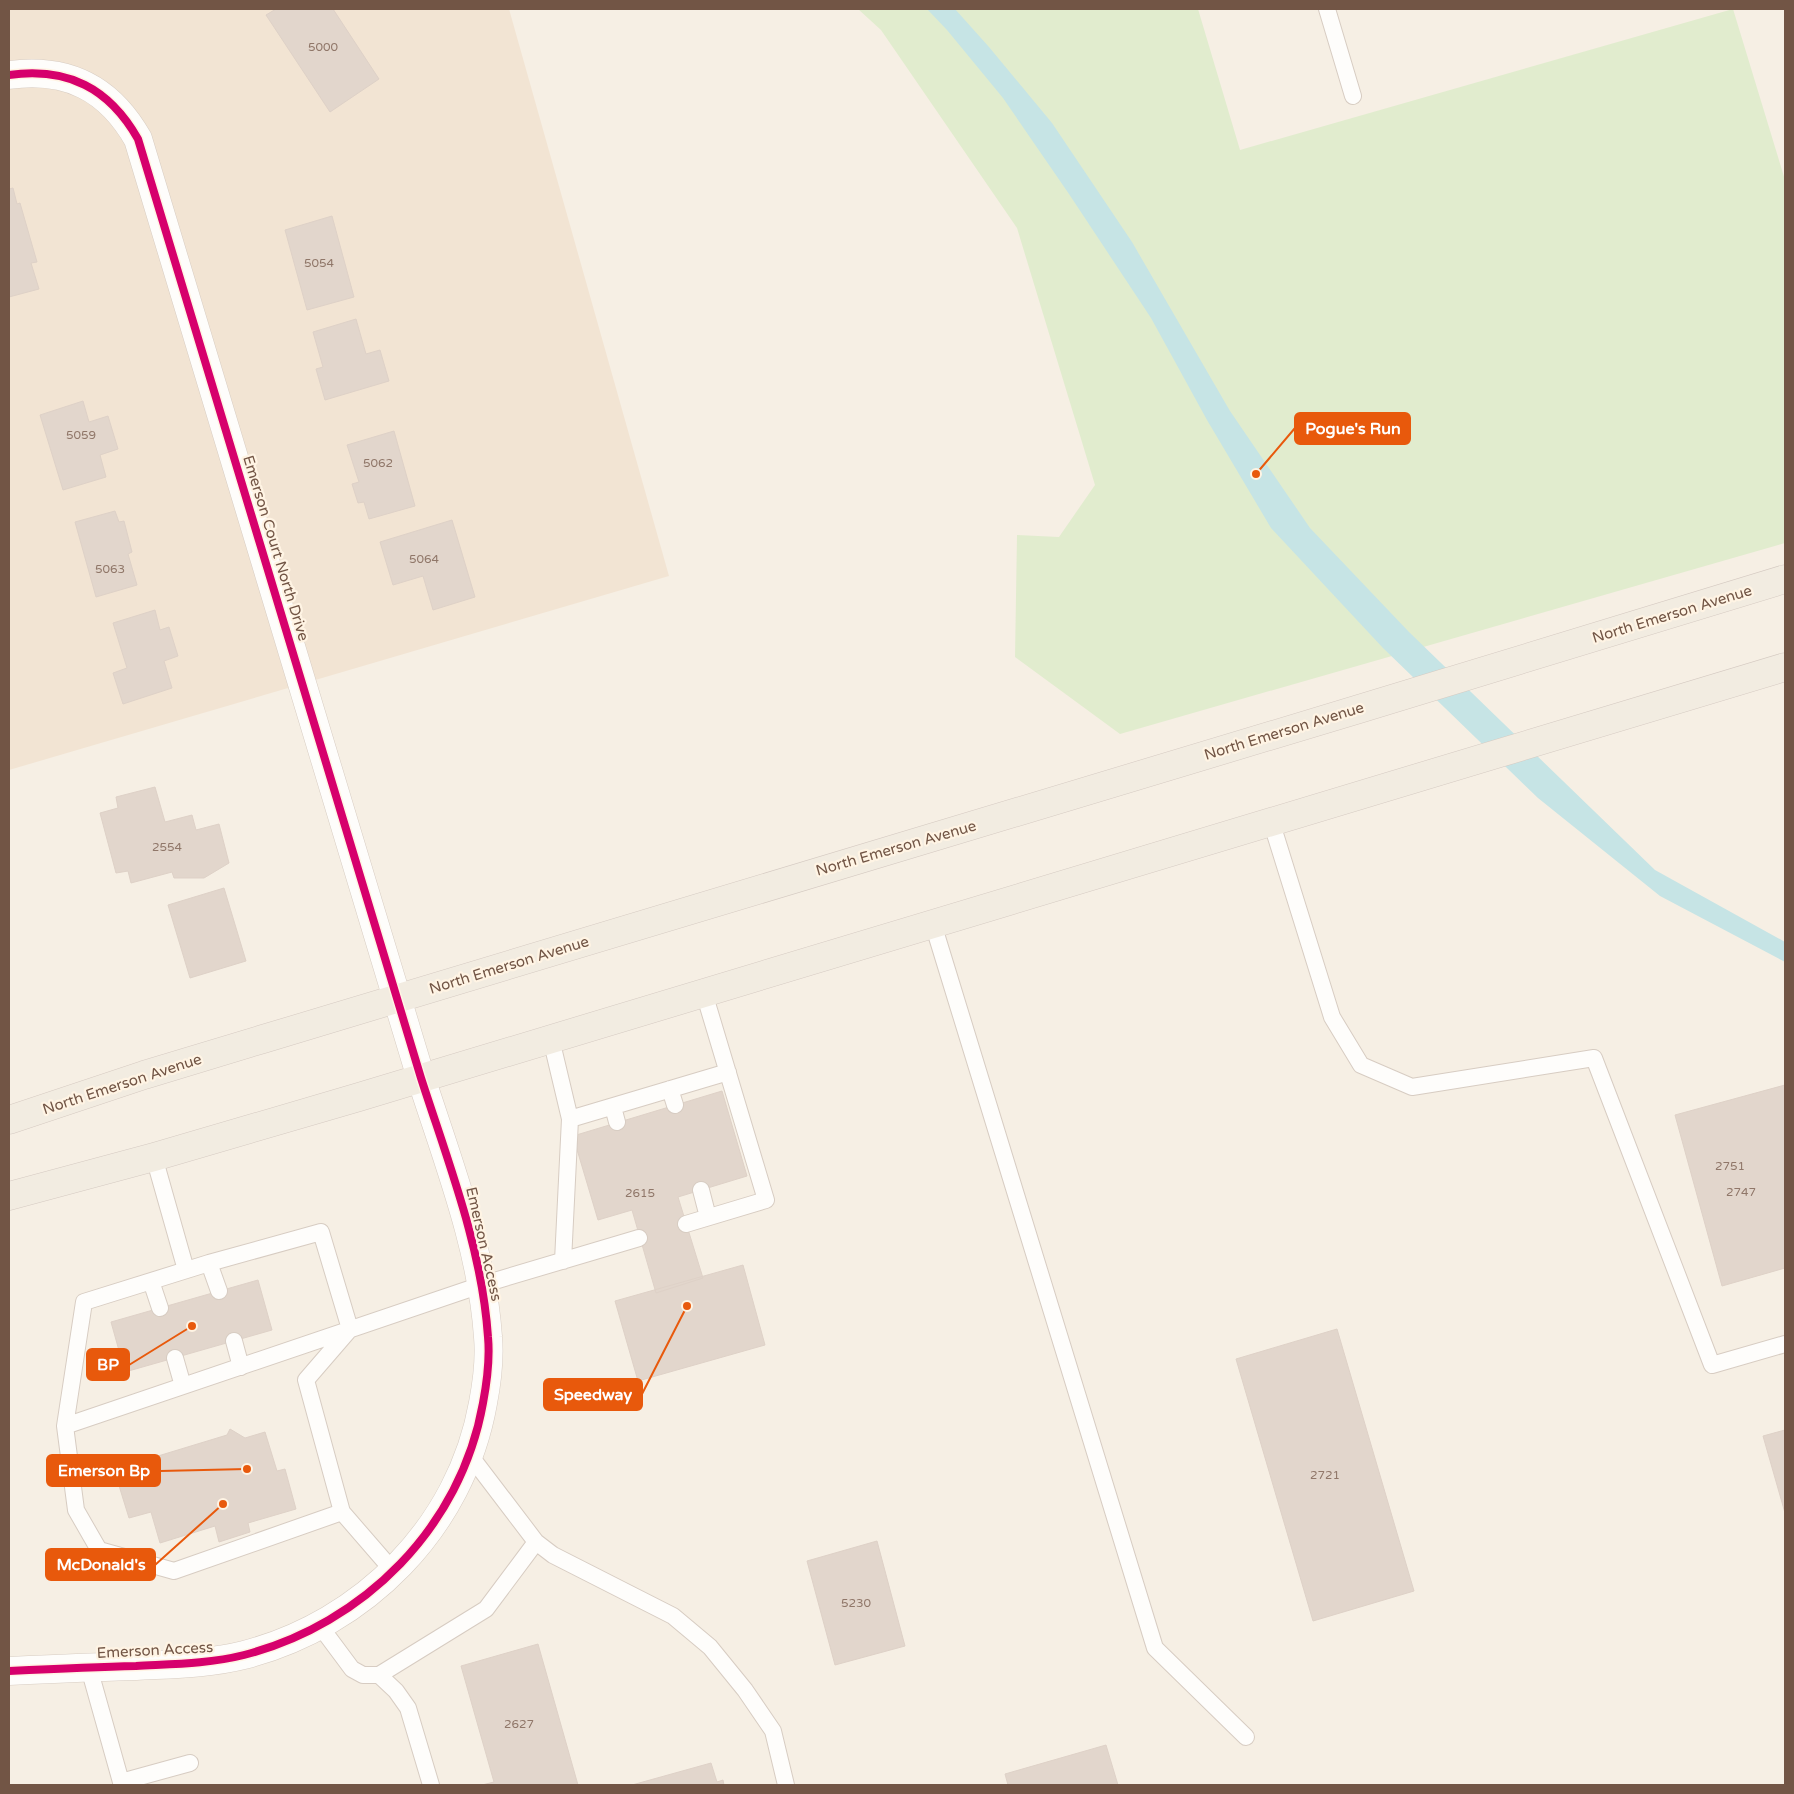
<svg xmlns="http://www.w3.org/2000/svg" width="1794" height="1794" font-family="'Varela Round',sans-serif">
<rect width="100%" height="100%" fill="#f6efe4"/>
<!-- residential -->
<path fill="#f2e4d3" d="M9 9H509L669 576 9 770Z"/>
<!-- green -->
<path fill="#e1ecce" d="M858 9H1198L1240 150 1733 9 1785 180V543L1120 734 1015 657 1017 535 1059 537 1095 485 1017 228 881 30Z"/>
<!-- water -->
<path fill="#c6e4e5" d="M927 9H955L989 47 1052 123 1132 242 1230 411 1310 528 1409 632 1655 870 1785 942V962L1660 896 1538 798 1383 648 1271 528 1207 420 1151 318 1069 194 1003 98 947 30Z"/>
<!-- building -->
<path fill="#e2d6cc" stroke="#ded1c7" d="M276 9H333L379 79 330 112 266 15Z
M13 188 17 204 20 203 37 262 31 263 39 289 9 297V189Z
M332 216 354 297 307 310 285 230Z
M356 319 366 354 380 350 389 381 325 400 316 369 323 367 313 332Z
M83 401 89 422 108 416 118 449 100 455 106 477 63 490 40 415Z
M394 431 415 506 369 519 364 502 358 503 352 484 359 482 347 445Z
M115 511 119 522 124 521 132 552 128 554 137 585 96 597 75 522Z
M452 520 475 597 433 610 423 576 393 585 380 542Z
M155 610 160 630 169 627 178 656 164 661 172 688 123 704 113 673 127 668 113 623Z
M155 787 165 822 192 815 196 830 219 824 229 863 204 878H174L172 872 131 883 128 871 116 873 100 813 118 808 116 797Z
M224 888 246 961 190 978 168 905Z
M1785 1085V1268L1722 1286 1675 1115Z
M722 1091 747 1176 678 1197 703 1278 656 1293 632 1210 598 1220 573 1136Z
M743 1265 765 1345 638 1381 615 1301Z
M258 1280 272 1330 125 1372 111 1322Z
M1337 1329 1414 1591 1313 1621 1236 1359Z
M230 1429 245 1438 265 1432 277 1471 285 1469 296 1509 248 1523 250 1532 219 1542 215 1526 160 1543 151 1512 129 1518 116 1476 160 1463 158 1456 227 1435Z
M1785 1430V1513L1763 1436Z
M877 1541 905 1646 835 1665 807 1561Z
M538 1644 578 1785H482L494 1782 461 1666Z
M1106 1745 1118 1785H1008L1005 1774Z
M711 1763 717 1782 723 1780 724 1785H632Z"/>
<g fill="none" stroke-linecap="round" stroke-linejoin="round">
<defs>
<path id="service" d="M1327 9 1353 96
M1271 821 1332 1017 1361 1065 1412 1087 1594 1058 1712 1365 1785 1344
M933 924 1155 1648 1246 1737
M551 1039 570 1119 728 1072
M670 1089 675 1105
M613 1107 617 1122
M154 1157 186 1270
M701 1190 708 1217
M686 1224 766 1200 704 993
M321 1232 350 1329 306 1380 342 1512 174 1571 99 1550 76 1510 65 1426 84 1302 209 1263Z
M563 1261 570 1119
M209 1263 219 1291
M151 1281 160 1308
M234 1341 241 1367
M175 1358 183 1386
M65 1426 481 1285 639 1238
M469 1454 536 1542 553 1555 673 1616 710 1647 745 1690 773 1731 786 1785
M342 1512 394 1572
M320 1626 352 1669 363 1675H379L486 1609 536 1542
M89 1668 121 1782 190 1763
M379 1675 396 1691 408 1708 431 1785"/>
<path id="minor" d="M9 75C68 67 109 88 138 139L421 1078C448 1162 482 1248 488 1337 490 1359 487 1382 483 1403 461 1527 364 1624 244 1655 208 1664 172 1664 136 1666 94 1667 51 1669 9 1671"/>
<path id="primary" d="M9 1120 144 1075 263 1039 1359 709 1785 579
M9 1196 154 1157 359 1097 1785 667"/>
</defs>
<!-- service casing -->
<use href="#service" stroke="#d7ccc2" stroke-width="18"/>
<!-- minor casing -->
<use href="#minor" stroke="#d7ccc2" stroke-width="29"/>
<!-- primary casing -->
<use href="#primary" stroke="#d5cac2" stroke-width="29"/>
<!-- service -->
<use href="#service" stroke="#fefdfb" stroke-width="16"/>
<!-- minor -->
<use href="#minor" stroke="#fefdfb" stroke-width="28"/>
<!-- primary -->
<use href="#primary" stroke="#f2ece1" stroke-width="28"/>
<defs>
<path id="cycleway" d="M9 75C68 67 109 88 138 139L421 1078C448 1162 482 1248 488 1337 490 1359 487 1382 483 1403 461 1527 364 1624 244 1655 208 1664 172 1664 136 1666 94 1667 51 1669 9 1671"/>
</defs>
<!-- cycleway casing -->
<use href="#cycleway" stroke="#fff4e4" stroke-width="11"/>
<!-- cycleway -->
<use href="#cycleway" stroke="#d6006c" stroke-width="8"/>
</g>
<g text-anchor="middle" stroke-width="4.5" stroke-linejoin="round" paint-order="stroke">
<!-- number labels -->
<g font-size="12" fill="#907769">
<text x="323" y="51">5000</text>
<text x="319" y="267">5054</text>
<text x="81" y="439">5059</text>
<text x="378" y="467">5062</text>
<text x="424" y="563">5064</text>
<text x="110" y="573">5063</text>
<text x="167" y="851">2554</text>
<text x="1730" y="1170">2751</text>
<text x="1741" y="1196">2747</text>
<text x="640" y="1197">2615</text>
<text x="1325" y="1479">2721</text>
<text x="856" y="1607">5230</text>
<text x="519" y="1728">2627</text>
</g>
<!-- street labels -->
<g font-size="15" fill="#725545" stroke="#fff4e4">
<text transform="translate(276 548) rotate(73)" y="5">Emerson Court North Drive</text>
<text transform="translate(1672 614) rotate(-17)" y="5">North Emerson Avenue</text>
<text transform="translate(1284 731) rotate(-17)" y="5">North Emerson Avenue</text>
<text transform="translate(896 848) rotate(-16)" y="5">North Emerson Avenue</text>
<text transform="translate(509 965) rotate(-17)" y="5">North Emerson Avenue</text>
<text transform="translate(122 1084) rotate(-18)" y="5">North Emerson Avenue</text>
<text transform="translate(484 1244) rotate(77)" y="5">Emerson Access</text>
<text transform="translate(155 1650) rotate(-3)" y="5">Emerson Access</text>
</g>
</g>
<!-- callouts -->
<path fill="none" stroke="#e8590c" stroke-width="2" d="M1256 474L1295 428M192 1326L129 1365M687 1306L642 1394M247 1469L160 1471M223 1504L155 1565"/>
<g fill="#e8590c" stroke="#fff4e4" stroke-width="2">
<circle cx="1256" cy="474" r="5"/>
<circle cx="192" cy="1326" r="5"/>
<circle cx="687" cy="1306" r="5"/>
<circle cx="247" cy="1469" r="5"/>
<circle cx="223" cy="1504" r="5"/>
</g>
<g fill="#e8590c" stroke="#e8590c" stroke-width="2">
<rect x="1295" y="413" width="115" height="31" rx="5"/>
<rect x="87" y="1349" width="42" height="31" rx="5"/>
<rect x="544" y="1379" width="98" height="31" rx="5"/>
<rect x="47" y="1455" width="113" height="31" rx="5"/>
<rect x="46" y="1549" width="109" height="31" rx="5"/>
</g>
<g font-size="16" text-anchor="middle" font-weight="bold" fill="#fff">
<text x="1353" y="434">Pogue's Run</text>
<text x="108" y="1370">BP</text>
<text x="593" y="1400">Speedway</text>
<text x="104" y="1476">Emerson Bp</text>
<text x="101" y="1570">McDonald's</text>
</g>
<!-- border -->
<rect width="1794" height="1794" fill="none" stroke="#725545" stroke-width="20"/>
</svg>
